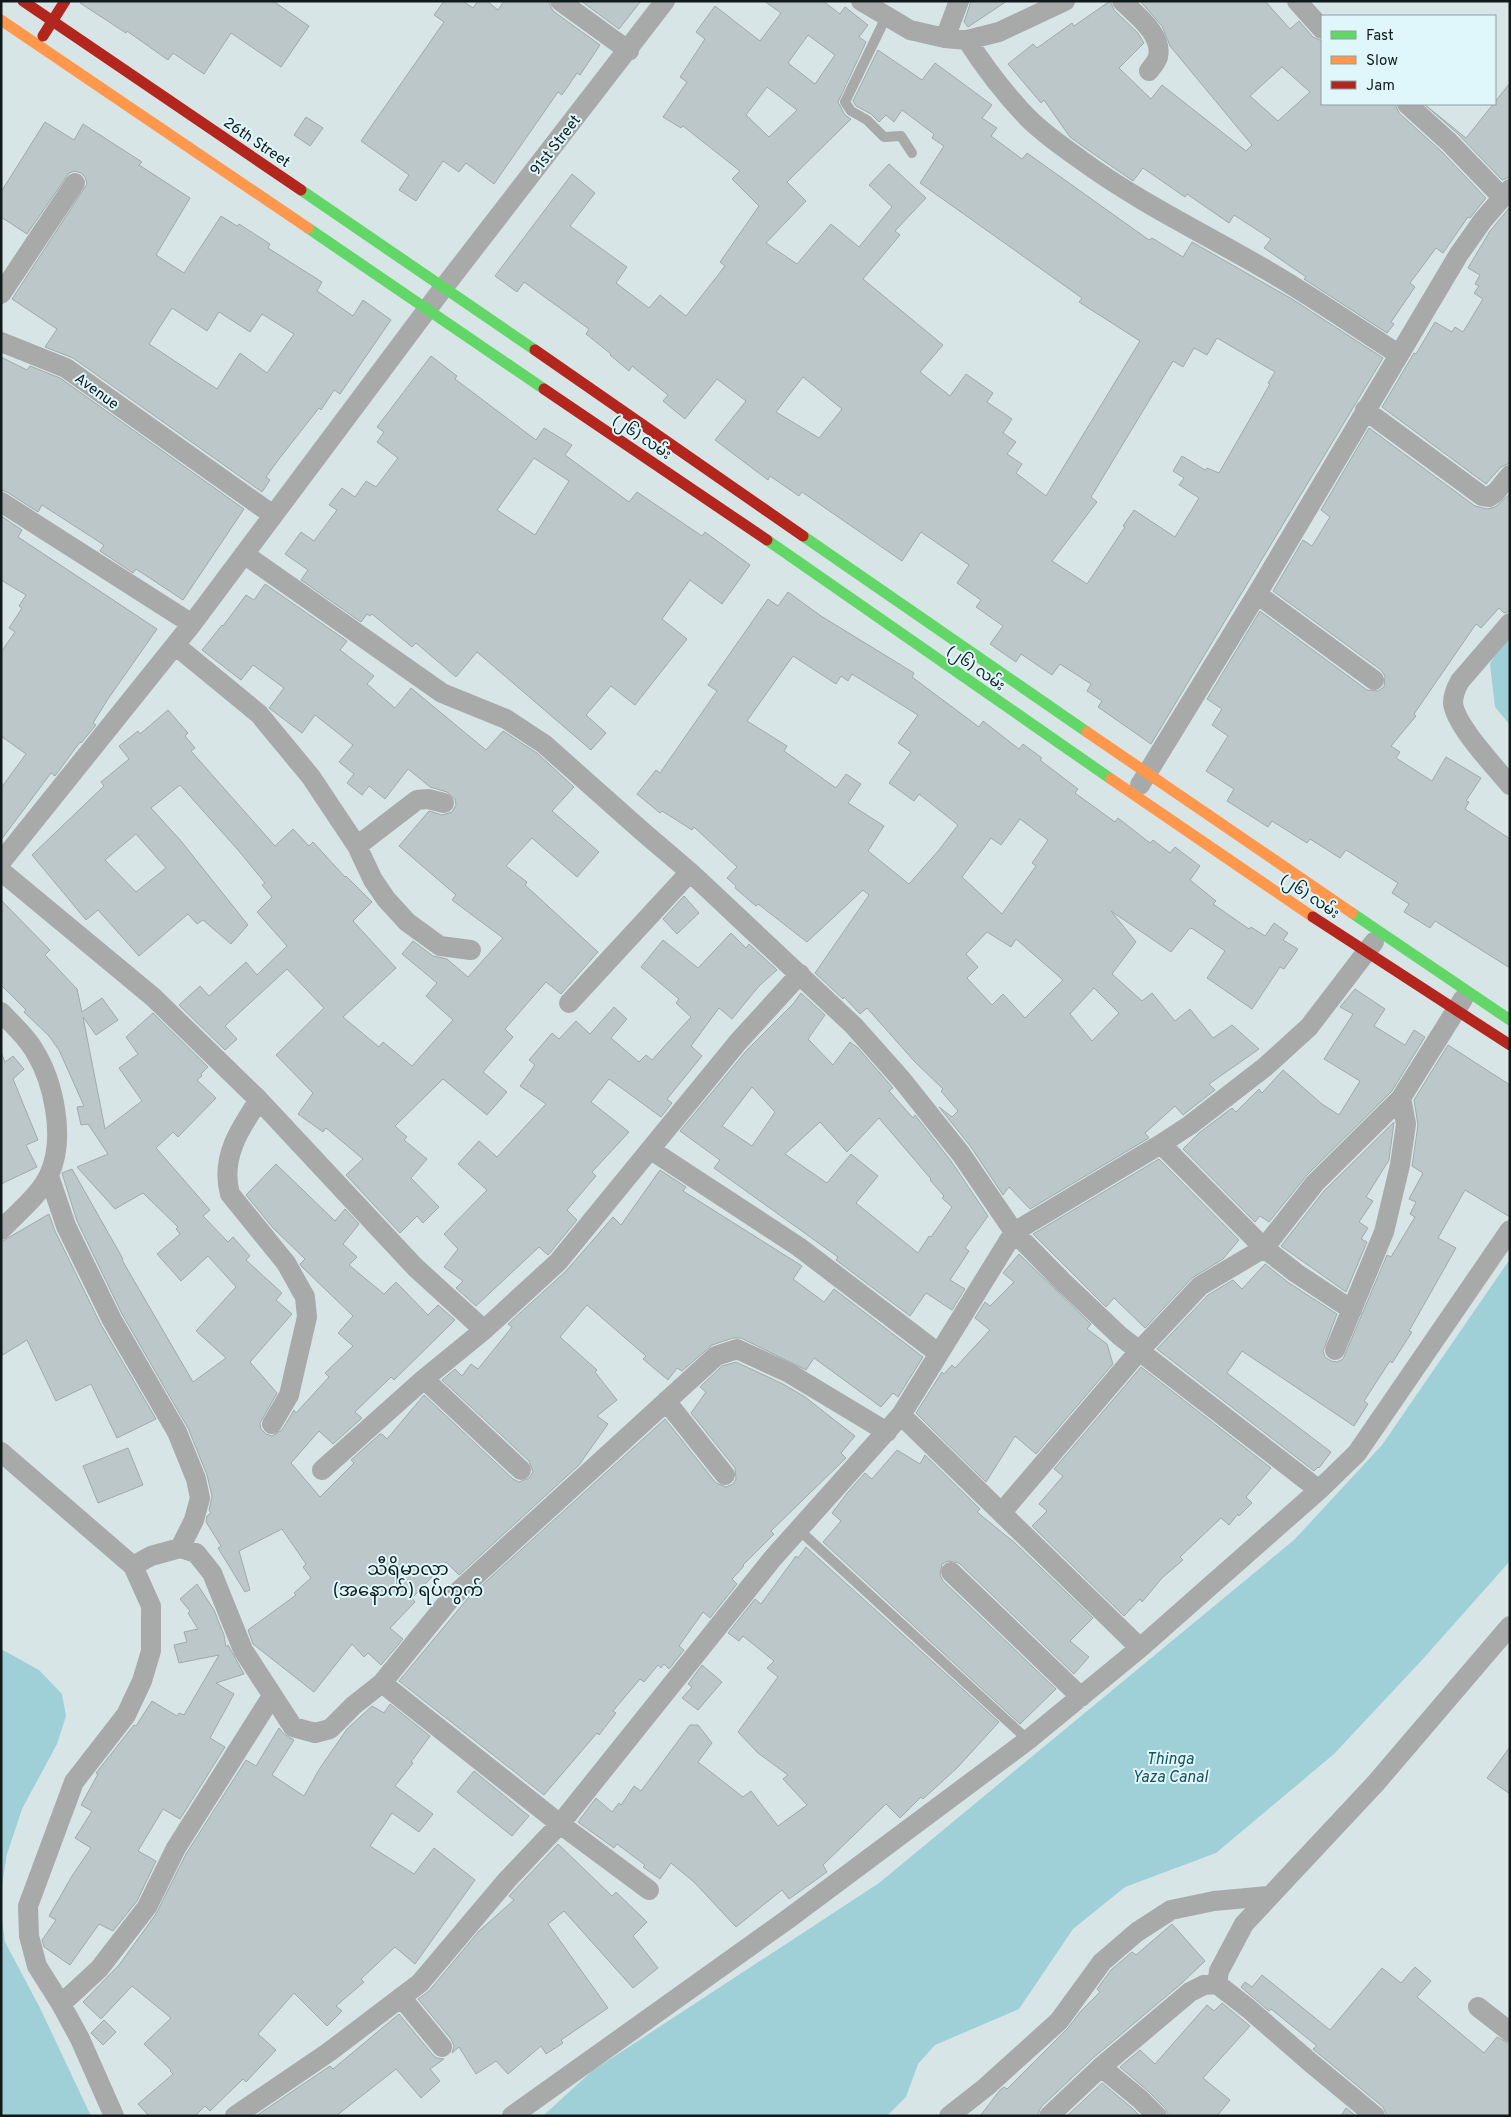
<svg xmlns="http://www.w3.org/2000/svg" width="1511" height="2117" font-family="Overpass,'Noto Sans Myanmar',sans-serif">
<rect width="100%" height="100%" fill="#d8e5e7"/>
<!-- water -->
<path fill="#9fd0d8" d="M1510 636V725L1495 707 1490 664 1503 641Z
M1510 1259V1561L1422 1660 1334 1754 1216 1853 1125 1887 1073 1929 1019 2009 935 2045 918 2064 906 2097 887 2116H543L592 2071 879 1883 1294 1540 1382 1445Z
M1 1649 39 1670 62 1694 66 1716 57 1744 22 1809 7 1854 1 1891Z
M1 1913 5 1942 40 2008 91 2116H1Z"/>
<!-- building -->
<path fill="#bcc7c9" stroke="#a0aaab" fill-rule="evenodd" d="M81 1H273L309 26 281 67 231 33 204 74 173 53 168 60 127 31 126 33 80 3Z
M444 1H463L473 8 478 1H487L498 10 504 1H548L553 11 600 45 580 75 577 73 562 95 558 92 494 184 466 163 459 172 443 161 416 201 399 190 409 175 361 141 444 22 434 15Z
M581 1H641L619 29Z
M764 1H823L840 14 845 7 868 25 859 37 866 42 838 102 845 115 851 119 787 182 806 201 766 243 797 264 831 224 859 247 892 207 869 185 889 164 926 198 895 231 900 235 863 279 943 345 920 372 950 396 966 374 993 393 987 402 1012 419 1003 433 1016 442 1007 454 1022 464 1016 473 1046 496 1140 341 1079 302 1082 298 920 183 944 146 932 138 934 134 902 110 894 122 886 115 879 122 871 114 856 106 853 101 878 50 922 80 935 63 992 105 982 118 997 128 991 136 1022 159 1027 153 1149 240 1152 238 1183 257 1192 242 1292 299 1383 358 1151 744 1098 707 1102 701 1087 691 1091 684 1060 664 1052 675 1021 654 1016 662 990 644 1003 626 976 607 981 600 957 583 969 565 921 532 902 561 802 492 799 496 770 476 768 480 715 440 746 401 717 379 685 419 663 401 668 395 632 366 629 371 610 355 611 354 586 334 589 329 524 282 517 292 495 276 572 174 595 193 570 226 627 267 616 283 649 308 660 295 686 316 725 266 720 262 759 206 732 179 740 171 683 126 681 128 663 117 687 82 680 77 705 39 696 32 715 6 760 41 781 13ZM808 35 835 55 815 84 788 63ZM767 87 797 110 769 137 746 115ZM1217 338 1275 372 1268 383 1270 384 1219 473 1207 468 1205 470 1182 456 1173 471 1184 478 1179 485 1199 498 1175 537 1134 510 1123 526 1125 527 1087 584 1052 561 1097 502 1091 497 1173 361 1183 367 1194 348 1207 355ZM803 377 842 409 819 438 776 412Z
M971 1H1007L968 27 964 22Z
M1110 1 1114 10 1138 33 1144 43 1119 68 1151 99 1162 85 1246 151 1252 145 1170 46 1162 26 1140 1H1265L1290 29 1299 21 1313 37 1322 41V104H1395L1399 113 1441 151 1486 198 1470 218 1468 217 1443 253 1436 248 1410 283 1415 287 1391 322 1394 324 1387 333 1304 279 1306 277 1264 248 1271 239 1234 215 1229 223 1187 194 1185 197 1143 168 1133 181 1088 150 1070 137 1044 100 1041 103 1008 64 1033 44 1037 48 1072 23 1074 26ZM1282 67 1310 92 1278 121 1250 96Z
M1510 83V177L1502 180 1458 134 1424 104 1466 138Z
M306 117 323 128 310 146 294 135Z
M45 122 74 140 83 124 142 162 139 165 190 198 156 255 184 273 221 216 237 226 239 224 270 244 268 248 322 282 317 291 353 316 363 300 391 320 340 394 334 390 321 410 319 408 279 459 266 477 270 480 262 492 73 358 45 347 57 329 12 299 87 184 85 177 81 173 75 171 69 173 27 234 1 217V192ZM172 308 207 331 219 312 250 332 262 314 294 334 267 373 240 353 217 389 149 344Z
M1510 207V463L1501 467 1486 484 1382 407 1414 353 1416 354 1435 322 1452 332 1455 327 1463 332 1483 299 1474 293 1479 286 1475 284 1480 275 1468 268 1490 231Z
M431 356 457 376 455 379 536 440 544 428 572 445 565 455 629 502 637 492 702 536 705 532 750 565 722 604 690 580 662 619 687 639 635 705 611 686 586 715 606 733 591 750 477 652 456 677 416 643 412 647 372 614 370 616 367 614 361 622 301 580 308 570 285 554 301 532 314 541 337 510 329 505 342 488 355 497 366 481 376 487 398 458 377 442 384 432 377 427ZM534 458 569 481 535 535 497 510Z
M1 357 27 370 30 366 60 378 244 509 183 600 136 569 133 573 100 551 104 545 42 505 38 512 7 492 1 490Z
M1369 428 1475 506 1487 509 1495 507 1510 494V611L1504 613 1499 608 1481 628 1476 624 1414 714 1416 716 1391 746 1400 752 1396 758 1432 781 1446 757 1481 778 1466 801 1469 802 1465 809 1510 839V968L1435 921 1430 928 1404 912 1409 904 1392 893 1398 883 1346 850 1340 858 1310 839 1307 843 1272 821 1268 827 1227 801 1234 789 1206 771 1228 736 1212 725 1222 709 1207 699 1260 611 1367 690 1378 691 1384 687 1385 676 1381 670 1273 591 1303 540 1312 546 1330 517 1321 510Z
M1 516 22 530 18 537 157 629 108 699 93 723 96 725 81 743 80 742 55 776 51 773 1 840V788L26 754 1 736V652L15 632 9 628 22 608 19 606 26 595 1 580Z
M265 584 347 641 340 650 374 676 367 684 395 708 411 688 486 750 503 731 537 753 574 787 552 811 599 852 577 877 532 838 506 866 527 882 525 885 598 952 561 994 546 982 505 1029 513 1037 483 1072 507 1092 487 1115 443 1079 395 1126 407 1137 404 1140 427 1159 411 1178 439 1207 423 1223 417 1216 400 1233 346 1175 363 1159 326 1128 323 1132 298 1114 313 1093 276 1055 324 1008 287 969 225 1026 237 1039 225 1050 179 1005 200 986 209 996 246 962 257 975 287 946 257 912 272 897 262 885 265 883 238 850 180 785 151 808 181 841 248 925 231 944 203 920 197 924 188 914 139 956 98 910 86 920 32 855 104 786 101 782 129 759 119 746 138 731 140 734 168 710 188 733 185 736 195 748 191 751 275 846 293 829 309 846 313 842 345 877 346 876 372 902 353 921 396 968 343 1017 379 1047 383 1042 412 1066 453 1020 426 996 437 983 402 954 413 941 433 956 447 959 468 977 503 938 452 900 456 895 399 846 429 811 442 815 452 812 456 805 455 799 447 792 430 787 408 769 385 799 369 786 362 795 347 783 354 774 339 762 353 745 315 715 302 733 269 708 284 688 253 665 241 680 202 650 222 625 223 626 246 595 254 600ZM136 834 166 868 136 892 105 860Z
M788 592 821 616 914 673 912 677 979 727 983 721 1019 749 1023 744 1042 758 1040 760 1078 789 1075 793 1115 822 1118 818 1150 843 1153 840 1170 853 1175 847 1200 866 1190 880 1216 901 1213 904 1249 929 1251 927 1265 936 1274 923 1288 933 1283 940 1298 949 1284 969 1280 967 1252 1009 1207 978 1225 951 1193 929 1190 928 1171 952 1111 911 1136 942 1112 974 1142 1001 1152 993 1175 1021 1190 1009 1213 1038 1232 1025 1259 1049 1209 1084 1215 1090 1183 1115 1175 1106 1145 1133 1149 1138 1030 1209 1009 1187 1003 1195 971 1147 939 1107 952 1117 958 1111 941 1091 943 1089 914 1061 867 1008 860 1014 844 997 843 999 815 973 869 895 863 890 807 942 758 904 756 906 735 888 736 886 727 878 737 867 694 827 692 830 662 811 660 813 637 794 656 770 660 773 717 691 708 685 768 599 778 606ZM793 656 836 684 841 676 848 681 852 674 918 715 898 743 911 752 889 783 914 801 919 794 958 825 939 850 909 884 868 851 884 826 848 803 861 784 846 774 836 788 784 751 787 746 747 721ZM1020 819 1048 840 1032 863 1036 866 1002 914 962 877 991 838 1001 845ZM987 932 1011 947 1016 939 1063 980 1025 1018 1003 994 992 1005 967 978 978 967 966 954ZM1094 988 1119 1013 1092 1041 1070 1014Z
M684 896 699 913 677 934 663 919Z
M1 900 50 950 45 955 77 989 82 1012 102 998 118 1020 96 1035 83 1017 105 1129 142 1101 119 1068 138 1054 126 1037 153 1013 208 1067 201 1074 202 1076 197 1080 216 1098 178 1137 173 1132 156 1148 210 1210 203 1216 228 1242 233 1237 250 1256 246 1260 282 1293 276 1300 292 1314 250 1362 277 1393 260 1423 261 1429 266 1434 272 1436 282 1430 294 1410 296 1413 329 1377 325 1373 353 1346 338 1333 353 1316 301 1266 300 1264 305 1259 273 1228 246 1195 276 1164 335 1221 345 1209 359 1224 343 1244 357 1257 349 1265 384 1294 396 1282 428 1315 438 1305 455 1320 394 1380 391 1377 355 1412 362 1418 333 1444 319 1431 291 1463 320 1497 354 1463 351 1460 380 1434H382L387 1439 424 1395 513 1479 519 1482 529 1478 533 1472 529 1461 442 1380 455 1369 462 1376 471 1364 478 1369 512 1327 508 1324 566 1271 613 1217 621 1225 660 1170 686 1187 683 1191 802 1266 793 1279 824 1302 834 1289 923 1357 898 1397 893 1393 881 1407 814 1358 806 1370 741 1338H733L712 1345 682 1371 677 1368 668 1380 643 1359 646 1356 587 1305 560 1337 597 1370 595 1372 617 1400 597 1416 608 1424 579 1465 459 1575 446 1562 412 1598 415 1602 390 1628 403 1639 381 1665 368 1653 364 1657 352 1644 314 1692 253 1644 248 1630 296 1595 294 1593 311 1578 303 1567 306 1564 282 1529 239 1551 250 1590 245 1592 218 1548 221 1546 206 1522 207 1516 211 1513 209 1510 212 1496 207 1475 188 1428 122 1314 77 1221 62 1173 72 1169 123 1259 122 1260 193 1382 226 1358 196 1331 236 1287 208 1256 181 1281 157 1254 180 1234 176 1229 178 1227 143 1193 115 1209 77 1167 108 1154 88 1124 81 1125 77 1107 84 1106 59 1050 49 1036 24 1012 26 1010 1 985Z
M731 933 746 948 749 944 777 970 759 986 732 1019 719 1008 691 1046 702 1056 667 1099 672 1103 661 1117 609 1079 591 1102 629 1132 592 1172 596 1176 567 1210 577 1220 549 1254 548 1255 539 1247 476 1306 456 1288 463 1281 444 1267 458 1249 444 1234 487 1190 458 1164 479 1141 497 1157 546 1104 520 1086 535 1065 529 1060 552 1033 559 1039 576 1021 590 1034 614 1007 627 1019 611 1038 639 1062 646 1055 652 1060 691 1017 676 1003 679 999 641 967 663 940 698 968Z
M1355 989 1385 1009 1374 1026 1405 1045 1414 1030 1425 1037 1392 1091 1307 1175 1269 1222 1260 1216 1255 1222 1183 1149 1199 1133 1232 1108 1236 1112 1259 1089 1262 1093 1283 1070 1322 1104 1339 1115 1360 1081 1324 1059 1353 1014 1340 1007Z
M801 993 825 1015 808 1039 833 1065 850 1042 858 1048 893 1088 889 1091 913 1118 915 1115 951 1161 988 1216 965 1248 969 1251 950 1280 965 1289 952 1310 926 1293 910 1316 836 1260 838 1257 714 1168 720 1160 680 1131 747 1050 793 1004ZM752 1087 775 1112 752 1146 722 1126ZM879 1118 931 1179 930 1180 944 1196 942 1198 952 1207 931 1237 929 1236 918 1253 856 1203 878 1176 851 1154 827 1183 785 1154 820 1122 847 1152Z
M1448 1045 1510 1085V1217L1465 1190 1438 1238 1456 1248 1409 1331 1412 1332 1392 1363 1390 1361 1364 1401 1368 1404 1354 1426 1242 1351 1227 1373 1331 1452 1319 1468 1318 1467 1314 1471 1157 1349 1208 1295 1233 1280 1242 1289 1265 1264 1289 1283 1337 1314 1323 1351 1325 1357 1331 1361 1337 1362 1343 1359 1387 1255 1391 1257 1415 1217 1410 1214 1416 1202 1409 1199 1423 1173 1412 1166 1418 1125 1414 1100Z
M1 1052 5 1062 13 1056 24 1069 13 1079 38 1140 26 1145 37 1167 1 1184Z
M1394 1122 1389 1160 1366 1197 1373 1201 1359 1222 1368 1228 1361 1239 1367 1242 1346 1292 1281 1246 1324 1191Z
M1159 1159 1239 1240 1223 1259 1192 1278 1145 1328 1114 1298 1106 1307 1033 1234Z
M49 1214 55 1231 101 1325 156 1419 117 1438 91 1384 56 1401 27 1340 1 1356V1242Z
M1019 1254 1091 1324 1087 1329 1107 1344 1113 1364 1036 1454 1015 1436 986 1482 916 1413 942 1372 944 1374 952 1365 955 1368 990 1330 975 1318 985 1302 990 1306 1014 1282 1003 1273Z
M736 1362 783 1384 805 1397 855 1436 841 1453 846 1458 771 1531 774 1534 743 1565 744 1566 732 1579 737 1584 710 1618 703 1612 679 1646 684 1650 669 1669 664 1664 661 1668 658 1665 644 1682 640 1679 613 1711 616 1713 599 1735 597 1733 544 1795 399 1681 468 1598 665 1419 716 1483 726 1487 733 1484 736 1479 735 1468 691 1413 706 1392 700 1387 722 1366Z
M1141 1367 1271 1468 1246 1497 1252 1503 1239 1516 1238 1514 1229 1525 1221 1518 1180 1557 1183 1560 1162 1578 1142 1602 1140 1599 1124 1616 1032 1526 1047 1511 1039 1504 1063 1476 1054 1469Z
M128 1448 143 1485 98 1503 83 1466Z
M897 1450 920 1464 925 1455 980 1509 977 1512 1015 1543 1093 1618 1070 1641 1089 1657 1074 1674 959 1563 948 1561 942 1564 940 1575 943 1581 1056 1689 1020 1724 823 1542 841 1521 832 1513 848 1492 865 1473 872 1479Z
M806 1547 999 1722 957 1768 923 1799 921 1797 900 1818 886 1804 823 1865 827 1872 789 1899 782 1890 736 1927 694 1882 671 1863 660 1879 643 1867 645 1865 617 1844 614 1848 578 1822 596 1798 612 1812 619 1803 621 1805 634 1786 641 1791 690 1725H698L712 1743 698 1762 743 1797 751 1791 778 1826 807 1805 783 1779 788 1775 758 1753 738 1732 778 1677 767 1668 774 1661 743 1636 739 1641 728 1633 755 1599 761 1604 796 1556 798 1558Z
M197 1584 214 1610 224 1635 226 1647 228 1645 244 1674 216 1683 234 1694 210 1738 225 1747 180 1819 163 1809 138 1851 156 1861 137 1901 113 1931 99 1924 70 1965 44 1947 42 1940 56 1920 49 1916 72 1876 91 1848 75 1838 92 1811 81 1805 98 1774 96 1773 134 1725 136 1726 152 1701 177 1716 179 1713 184 1715 219 1655 179 1663 174 1645 187 1642 184 1632 198 1629 188 1613 190 1611 180 1599Z
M702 1665 722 1682 698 1710 682 1698 692 1687 688 1684Z
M390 1704 430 1736 411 1762 413 1763 395 1786 433 1814 419 1832 392 1813 370 1846 414 1874 434 1848 475 1880 415 1964 395 1947 361 1979 364 1982 336 2006 342 2011 327 2026 294 1993 258 2034 276 2050 246 2082 243 2079 210 2111 205 2106 195 2116H149L138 2104 173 2074 170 2071 171 2070 144 2044 171 2018 132 1986 101 2019 83 2002 119 1965 156 1914 186 1854 246 1760 256 1766 279 1728 284 1734 294 1740 272 1775 304 1796 320 1768 347 1729 372 1706 384 1713Z
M1510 1747V1794L1487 1778Z
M474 1771 529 1816 512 1836 457 1792Z
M558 1844 612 1896 616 1892 647 1922 633 1936 658 1968 633 1988 564 1911 548 1924 608 2008 561 2040 563 2043 546 2054 541 2046 508 2074 496 2061 476 2074 459 2047 452 2053 454 2046 451 2039 418 1999 429 1991 479 1931 514 1900 509 1896Z
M1172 1924 1205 1961 1182 1983 1093 2058 1041 2107 1037 2116H980L1000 2090 1004 2087 1007 2089 1068 2028 1081 2011 1100 1992 1097 1989 1111 1970 1132 1952 1136 1955Z
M1415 1967 1431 1981 1417 1997 1484 2053 1497 2037 1510 2044V2116H1387L1383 2107 1313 2049 1317 2046 1271 2009 1269 2011 1241 1987 1245 1982 1252 1987 1262 1975 1330 2030 1382 1968 1401 1983Z
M1222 2003 1250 2026 1203 2078 1230 2100 1217 2116H1169L1165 2108 1148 2091 1120 2067 1140 2050 1155 2064 1207 2005 1214 2011Z
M399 2014 433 2055 437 2058 444 2059 430 2069 440 2081 421 2098 396 2069 336 2116H256L330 2066 333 2069Z
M104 2020 116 2032 103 2045 91 2033Z
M1102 2083 1132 2108 1140 2116H1067Z
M1346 2108 1356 2116H1341Z"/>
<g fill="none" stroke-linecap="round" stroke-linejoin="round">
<!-- lane -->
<path stroke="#a8aaaa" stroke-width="10" d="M886 17 845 102 851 111 867 120 884 137 901 136 912 153
M798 1529 1028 1740"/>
<!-- street -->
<path stroke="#a8aaaa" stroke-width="20" d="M560 1 629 51
M861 1 910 30 945 38 967 40 999 32 1065 1
M1122 1C1136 15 1163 34 1158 57 1157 61 1152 67 1149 71
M1297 1 1322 29
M945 38 959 1
M967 40C985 68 1005 94 1028 118 1044 134 1063 147 1081 160 1144 206 1214 238 1280 278 1320 302 1359 329 1398 354
M1407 104 1449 142 1502 197
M1 294 75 183
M1 342 66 368 273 515
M1365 410 1482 496 1489 497 1496 492 1510 475
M1 502 192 624
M244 554 442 693 506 719 544 744 643 832 690 872 854 1026 902 1080 961 1154 1014 1232 1063 1282 1120 1336 1319 1490
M1257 594 1374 680
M1510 623 1460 681C1456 688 1453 695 1453 703 1455 725 1495 767 1510 785
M175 645 259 714 311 777 357 846 373 880 386 899 407 922 440 946 471 950
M1140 785 1257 594 1459 254 1483 220 1510 189
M357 846 417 800 428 799 444 803
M1 862 192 624 444 287 665 1
M1 871 153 997 259 1100 415 1267 484 1330
M569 1003 690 872
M1 1012C12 1024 26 1036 34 1050 54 1082 66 1139 49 1175 40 1195 16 1214 1 1230
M259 1100C240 1128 220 1158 230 1194L286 1263 305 1297 307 1317 289 1395 272 1424
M1161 1144 1264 1248 1296 1273 1352 1310
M651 1150 799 1247 938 1353
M49 1176 66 1226 112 1320 177 1432 196 1479 200 1498 194 1520 180 1548
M1335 1350 1384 1232 1400 1165 1406 1124 1401 1098 1463 999
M424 1379 521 1470
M666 1401 725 1475
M901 1415 1140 1648
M1 1452 133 1566 151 1606V1651L142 1681 126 1715 74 1782 28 1906 29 1936 37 1966 61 2004 80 2039 114 2116
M322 1470 424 1379 484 1330 558 1262 738 1042 800 974
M1002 1512 1140 1350 1200 1286 1264 1248 1315 1183 1401 1098
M133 1566 151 1556 180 1548 196 1553 212 1573 243 1650 293 1727 315 1733 330 1729 354 1705 382 1683 451 1598 716 1356 737 1349 789 1373 887 1432
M951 1572 1081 1697
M382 1683 560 1824 649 1890
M1217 1984 1219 1971 1244 1924 1375 1784 1510 1626
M401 1997 442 2047
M61 2004 99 1969 147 1907 176 1848 272 1696
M1478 2007 1510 2032
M1101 2067 1140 2099 1157 2116
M235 2116 329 2052 420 1983 507 1880 560 1824 773 1558 901 1415 1014 1232 1161 1144 1190 1125 1265 1067 1309 1027 1374 942
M512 2116 788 1919 1028 1740 1140 1648 1319 1490 1357 1453 1510 1230
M949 2116 986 2087 1059 2021 1102 1962 1137 1932 1171 1910 1214 1901 1268 1896
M1049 2116 1101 2067 1190 1992 1204 1985 1217 1984 1249 2009 1311 2063 1375 2116"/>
<!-- fast -->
<path stroke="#63d668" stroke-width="11" d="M301 190 535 350
M308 228 544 389
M803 536 1087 732
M767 540 1111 779
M1352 913 1510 1020"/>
<!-- slow -->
<path stroke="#ff974d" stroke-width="11" d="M1 20 308 228
M1087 732 1352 913
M1111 779 1313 917"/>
<!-- jam -->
<path stroke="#b3261e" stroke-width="11" d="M23 1 301 190
M43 36 65 1
M535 350 803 536
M544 389 767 540
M1313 917 1510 1045"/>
</g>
<g text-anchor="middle" stroke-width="4" stroke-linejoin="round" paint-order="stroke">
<!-- street labels -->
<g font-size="15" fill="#111a1b" stroke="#dff7fb">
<text transform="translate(257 142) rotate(34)" y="5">26th Street</text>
<text transform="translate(555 145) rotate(-52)" y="5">91st Street</text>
<text transform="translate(97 391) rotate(36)" y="5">Avenue</text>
<text transform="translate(642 437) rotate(34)" y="5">(၂၆) လမ်း</text>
<text transform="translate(976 668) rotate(35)" y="5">(၂၆) လမ်း</text>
<text transform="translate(1310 896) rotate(34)" y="5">(၂၆) လမ်း</text>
</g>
<!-- water labels -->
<g font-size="16" font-style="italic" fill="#174f57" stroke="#dff7fb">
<text x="1170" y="1764">Thinga<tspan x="1170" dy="18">Yaza Canal</tspan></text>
</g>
<!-- quarter labels -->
<g font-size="18" fill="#111a1b" stroke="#dff7fb">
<text x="408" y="1575">သီရိမာလာ<tspan x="408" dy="21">(အနောက်) ရပ်ကွက်</tspan></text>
</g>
</g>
<!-- border -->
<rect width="1511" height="2117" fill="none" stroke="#111a1b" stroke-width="5"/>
<!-- legend -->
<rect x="1321" y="15" width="175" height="90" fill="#dff7fb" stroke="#8d9fa1"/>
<rect x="1331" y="31" width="25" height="8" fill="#63d668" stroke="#8d9fa1"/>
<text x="1366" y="40" font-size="15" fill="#111a1b">Fast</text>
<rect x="1331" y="56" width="25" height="8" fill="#ff974d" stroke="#8d9fa1"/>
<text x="1366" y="65" font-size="15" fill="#111a1b">Slow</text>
<rect x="1331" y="81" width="25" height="8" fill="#b3261e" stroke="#8d9fa1"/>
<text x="1366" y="90" font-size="15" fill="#111a1b">Jam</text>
</svg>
